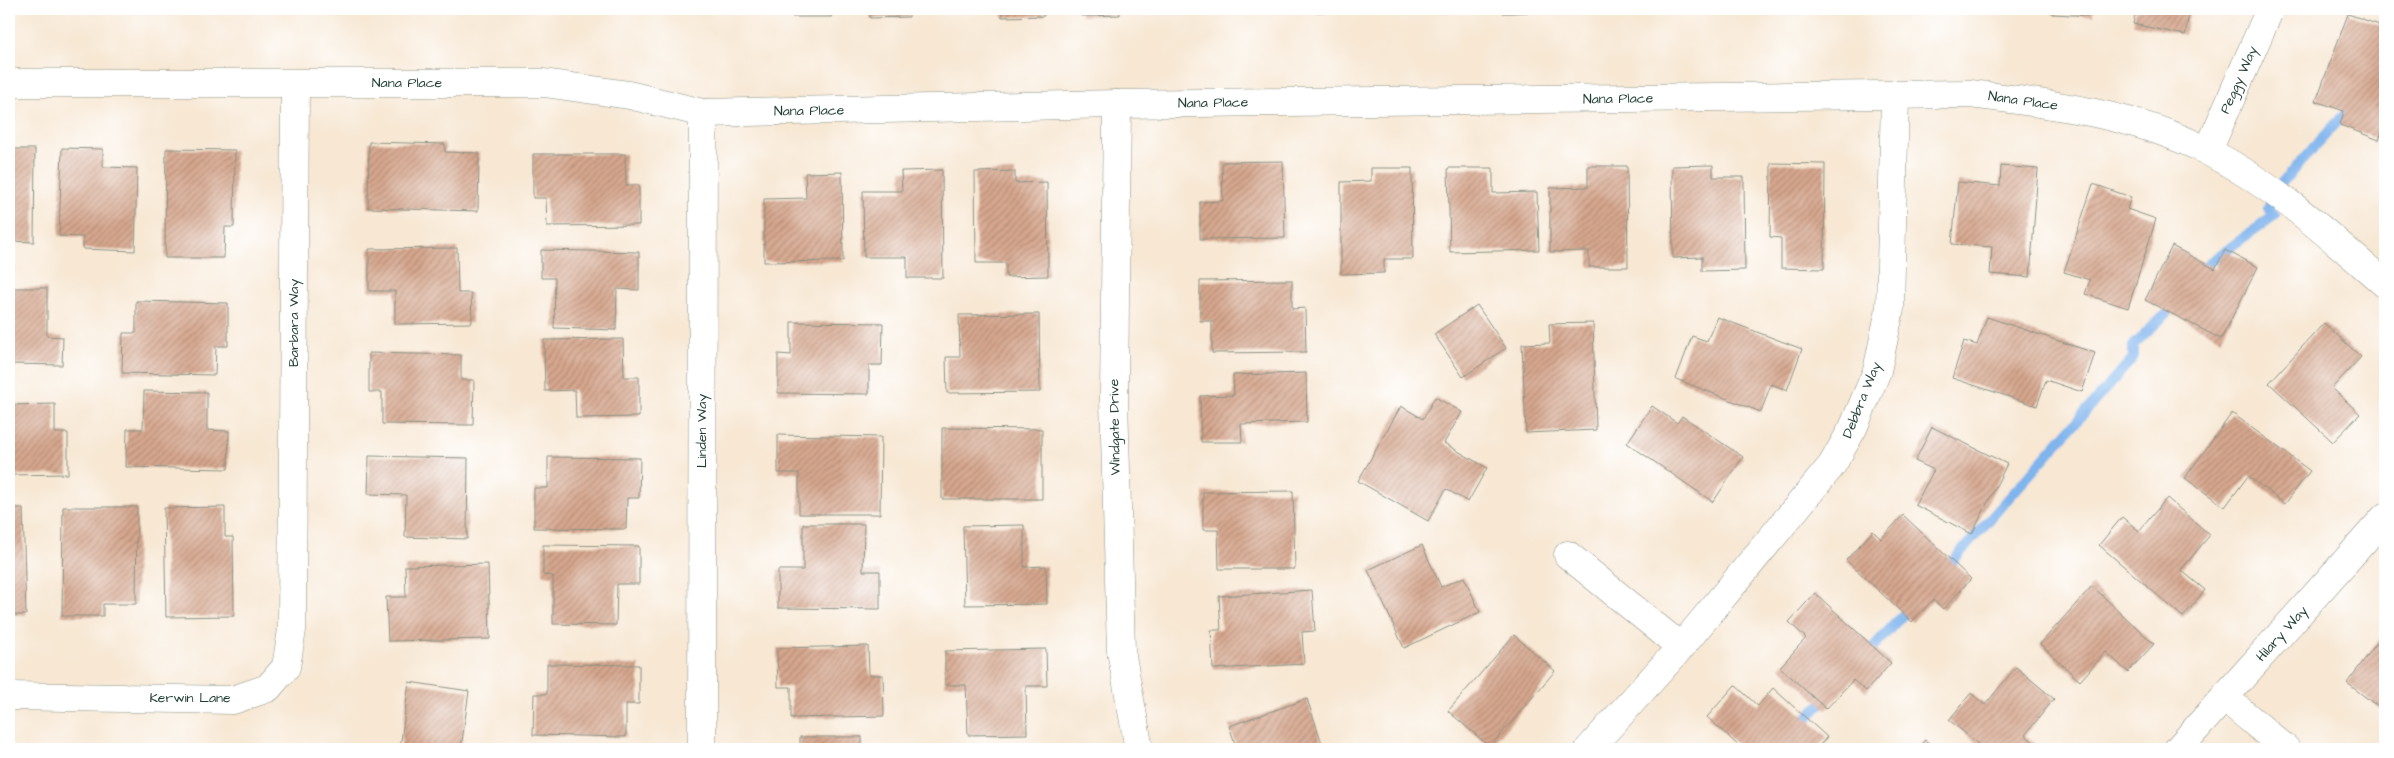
<svg xmlns="http://www.w3.org/2000/svg" width="2394" height="758" viewBox="0 0 2394 758" font-family="'Architects Daughter',sans-serif">
<style>
.lines{fill:none;stroke-linecap:round;stroke-linejoin:round}
.stream{stroke:#7fb4ed;stroke-width:10}
.building{fill:url(#building-hatch)}
.minor-casing{stroke:#8b9284;stroke-width:29}
.minor{stroke:#fff;stroke-width:28}
.labels{text-anchor:middle;dominant-baseline:central;stroke-width:4.5;stroke-linejoin:round;paint-order:stroke}
.street-label{font-size:14px;fill:#1f3d34;stroke:#fff}
</style>
<defs>
<pattern id="building-hatch" width="6" height="6" patternUnits="userSpaceOnUse" patternTransform="scale(1.25)"><rect width="6" height="6" fill="#d7a78e"/><path d="M-1 1l2-2M0 6l6-6M5 7l2-2" fill="none" stroke="#ae8975"/></pattern>
</defs>
<rect width="100%" height="100%" fill="#fff"/>
<filter id="ink" filterUnits="userSpaceOnUse"><feTurbulence type="fractalNoise" baseFrequency=".02" numOctaves="2"/><feDisplacementMap in="SourceGraphic" scale="10" xChannelSelector="R" yChannelSelector="G"/><feConvolveMatrix kernelMatrix="1 2 1 2 8 2 1 2 1" color-interpolation-filters="sRGB"/></filter>
<filter id="wash" filterUnits="userSpaceOnUse"><feTurbulence type="fractalNoise" baseFrequency=".0096" numOctaves="4" result="noise"/><feDisplacementMap in="SourceGraphic" scale="20" xChannelSelector="R" yChannelSelector="G"/><feGaussianBlur stdDeviation="1.12" result="paint"/><feColorMatrix in="noise" values="0 0 0 0 0 0 0 0 0 0 0 0 0 0 0 0 0 1.4 0 .05"/><feComposite in="paint" operator="in"/></filter>
<g filter="url(#wash)">
<rect width="100%" height="100%" fill="#f7e7d3"/>
<g class="lines">
<g class="stream">
<polyline points="2203,276 2203,267 2275,215 2268,209 2275,190 2352,106"/>
<polyline points="1944,571 2133,358 2133,345 2177,304"/>
<polyline points="1864,657 1912,605"/>
<polyline points="1798,728 1829,695"/>
</g>
</g>
<g id="blocks">
<g class="building">
<polygon points="686,9 708,9 708,11 686,10"/>
<rect x="793" y="9" width="38" height="8"/>
<polygon points="869,9 909,9 909,17 870,18"/>
<polygon points="1002,9 1043,9 1044,16 1002,17"/>
<polygon points="1081,9 1119,9 1120,15 1081,16"/>
<rect x="1210" y="9" width="38" height="4"/>
<rect x="1287" y="9" width="37" height="3"/>
<rect x="1418" y="9" width="38" height="3"/>
<polygon points="1503,9 1540,9 1540,12 1503,13"/>
<polygon points="2052,9 2093,9 2093,16 2052,14"/>
<polygon points="2136,9 2190,9 2185,35 2133,24"/>
<polygon points="2348,14 2385,27 2385,123 2379,140 2340,125 2344,111 2316,101"/>
<polygon points="369,142 445,144 445,152 479,153 478,211 368,208"/>
<polygon points="62,148 103,149 103,167 137,168 135,251 83,249 83,237 59,236"/>
<polygon points="9,149 35,149 34,242 9,241"/>
<polygon points="166,149 235,150 234,227 225,227 224,258 165,258"/>
<polygon points="533,154 625,154 626,185 639,185 639,225 547,226 546,198 533,198"/>
<polygon points="1283,161 1285,238 1200,239 1200,202 1223,201 1222,162"/>
<polygon points="1771,163 1825,164 1824,269 1781,268 1781,238 1770,237"/>
<polygon points="1713,165 1713,177 1744,177 1745,270 1702,271 1702,257 1673,258 1672,166"/>
<polygon points="1588,166 1627,166 1628,267 1589,267 1589,251 1550,252 1550,188 1588,187"/>
<polygon points="2001,166 2038,169 2030,277 1990,274 1992,247 1952,244 1958,182 2000,186"/>
<polygon points="1371,168 1412,168 1413,259 1384,259 1384,273 1341,274 1341,182 1371,181"/>
<polygon points="1448,168 1493,168 1493,193 1537,192 1539,250 1450,252"/>
<polygon points="942,170 943,278 907,278 907,257 864,257 863,191 902,191 901,171"/>
<polygon points="1015,171 1015,183 1047,182 1048,276 1006,277 1006,263 976,263 975,172"/>
<polygon points="842,172 843,261 764,262 764,199 806,198 805,173"/>
<polygon points="2093,184 2131,197 2127,209 2156,219 2128,308 2085,294 2090,280 2064,272"/>
<polygon points="2172,246 2215,269 2225,250 2258,267 2221,339 2145,300"/>
<polygon points="457,248 458,293 471,293 472,323 395,324 395,291 369,291 369,249"/>
<polygon points="541,250 639,252 639,290 617,289 616,330 554,328 555,278 541,278"/>
<polygon points="1292,280 1292,309 1305,308 1306,352 1212,353 1212,321 1200,321 1200,281"/>
<polygon points="9,288 47,288 47,336 63,337 62,365 9,364"/>
<polygon points="136,301 228,303 228,346 216,346 215,375 122,373 123,333 136,333"/>
<polygon points="1477,305 1506,348 1463,377 1434,334"/>
<polygon points="1039,314 1040,392 947,393 946,357 960,357 959,315"/>
<polygon points="1717,317 1802,349 1787,390 1771,384 1761,412 1676,379 1692,336 1707,341"/>
<polygon points="1987,317 2095,353 2082,392 2046,380 2037,406 1952,378 1964,341 1977,345"/>
<polygon points="791,322 883,323 882,365 869,365 869,394 778,393 778,354 791,355"/>
<polygon points="1593,323 1596,430 1526,433 1522,344 1550,343 1549,324"/>
<polygon points="2324,323 2361,357 2332,388 2360,414 2333,442 2269,383"/>
<polygon points="623,339 624,377 639,377 639,417 576,418 575,390 545,391 544,340"/>
<polygon points="369,353 461,355 461,380 474,380 473,425 382,424 382,392 369,392"/>
<polygon points="1306,373 1307,422 1241,424 1242,442 1201,442 1200,396 1234,395 1233,375"/>
<polygon points="144,391 207,392 207,430 229,431 228,469 126,467 127,429 143,429"/>
<polygon points="1435,397 1462,412 1444,443 1487,468 1468,502 1446,489 1428,521 1358,481 1401,406 1423,419"/>
<polygon points="55,404 55,433 68,433 68,474 9,475 9,405"/>
<polygon points="1652,406 1677,423 1682,416 1743,457 1713,502 1627,443"/>
<polygon points="2232,413 2310,471 2285,504 2248,476 2225,507 2185,478"/>
<polygon points="1932,427 2007,464 1972,534 1915,505 1934,470 1915,461"/>
<polygon points="942,428 1042,429 1042,499 942,499"/>
<polygon points="778,435 881,437 880,514 799,514 799,473 778,473"/>
<polygon points="369,456 468,458 467,539 405,537 406,495 368,494"/>
<polygon points="548,457 640,458 639,498 627,498 626,529 534,528 534,488 548,488"/>
<polygon points="1293,491 1295,569 1219,569 1218,530 1203,530 1203,492"/>
<polygon points="2167,498 2210,535 2181,570 2205,590 2183,617 2099,545 2122,517 2139,531"/>
<polygon points="63,507 137,507 136,604 103,604 103,616 62,616"/>
<polygon points="225,507 225,537 233,537 234,616 166,617 164,508"/>
<polygon points="9,508 23,508 26,615 9,615"/>
<polygon points="1903,515 1971,579 1943,609 1933,600 1912,622 1846,560 1873,531 1881,539"/>
<polygon points="803,524 864,524 863,571 880,571 880,609 778,608 778,570 803,570"/>
<polygon points="1024,525 1024,567 1046,566 1047,604 965,605 963,526"/>
<polygon points="543,545 639,546 639,584 617,584 616,625 553,624 553,576 543,575"/>
<polygon points="1422,545 1441,587 1464,577 1480,612 1404,648 1368,570"/>
<polygon points="488,564 490,639 388,641 386,597 406,597 405,566"/>
<polygon points="2092,586 2154,644 2128,672 2106,652 2080,681 2040,644"/>
<polygon points="1312,590 1315,631 1302,632 1304,664 1213,669 1211,630 1221,630 1219,596"/>
<polygon points="1815,593 1891,663 1866,691 1853,680 1826,709 1780,667 1806,638 1789,622"/>
<polygon points="2385,632 2385,712 2347,683"/>
<polygon points="1514,635 1555,671 1490,747 1448,711"/>
<polygon points="868,646 869,675 883,675 884,716 791,718 791,687 778,687 777,648"/>
<polygon points="1046,649 1047,686 1026,686 1027,734 968,735 966,685 945,685 945,651"/>
<polygon points="547,664 639,665 639,704 626,704 626,737 533,735 534,694 547,694"/>
<polygon points="2016,667 2054,699 2025,735 2042,749 1984,749 1949,720 1971,693 1985,705"/>
<polygon points="409,682 469,691 461,749 400,749"/>
<polygon points="1735,685 1758,706 1773,688 1827,737 1816,749 1767,749 1763,746 1760,749 1742,749 1707,717"/>
<polygon points="1307,699 1324,749 1237,749 1229,726"/>
<rect x="800" y="737" width="62" height="12"/>
<polygon points="1925,740 1935,749 1917,749"/>
</g>
</g>
</g>
<g filter="url(#ink)">
<use href="#blocks" fill-opacity="0" stroke="#8b9284" stroke-width="1"/>
<g class="lines">
<defs>
<g id="minor">
<path d="M9,83H544L629,95L703,113L1117,104L1970,94C2048,103 2139,115 2209,152C2275,186 2330,236 2385,284"/>
<polyline points="1117,104 1114,399 1121,651 1139,749"/>
<polyline points="2208,151 2270,9"/>
<polyline points="1568,555 1681,647"/>
<polyline points="9,696 233,700 268,688 286,667 292,630 295,84"/>
<polyline points="2225,698 2286,749"/>
<polyline points="702,749 703,113"/>
<polyline points="1589,749 1681,647 1832,465 1853,428 1877,371 1890,309 1895,96"/>
<polyline points="2178,749 2385,517"/>
</g>
</defs>
<use href="#minor" class="minor-casing"/>
<use href="#minor" class="minor"/>
</g>
</g>
<g class="labels">
<g class="street-label">
<text transform="translate(2239 80) rotate(-66)">Peggy Way</text>
<text x="407" y="83">Nana Place</text>
<text transform="translate(1618 99) rotate(-1)">Nana Place</text>
<text transform="translate(2023 101) rotate(8)">Nana Place</text>
<text transform="translate(1213 103) rotate(-1)">Nana Place</text>
<text transform="translate(809 111) rotate(-1)">Nana Place</text>
<text transform="translate(294 323) rotate(-90)">Barbara Way</text>
<text transform="translate(1862 400) rotate(-68)">Debbra Way</text>
<text transform="translate(1115 427) rotate(-91)">Windgate Drive</text>
<text transform="translate(702 431) rotate(-90)">Linden Way</text>
<text transform="translate(2282 634) rotate(-48)">Hilary Way</text>
<text x="190" y="698">Kerwin Lane</text>
</g>
</g>
<rect width="2394" height="758" fill="none" stroke="#fff" stroke-width="30"/>
</svg>
